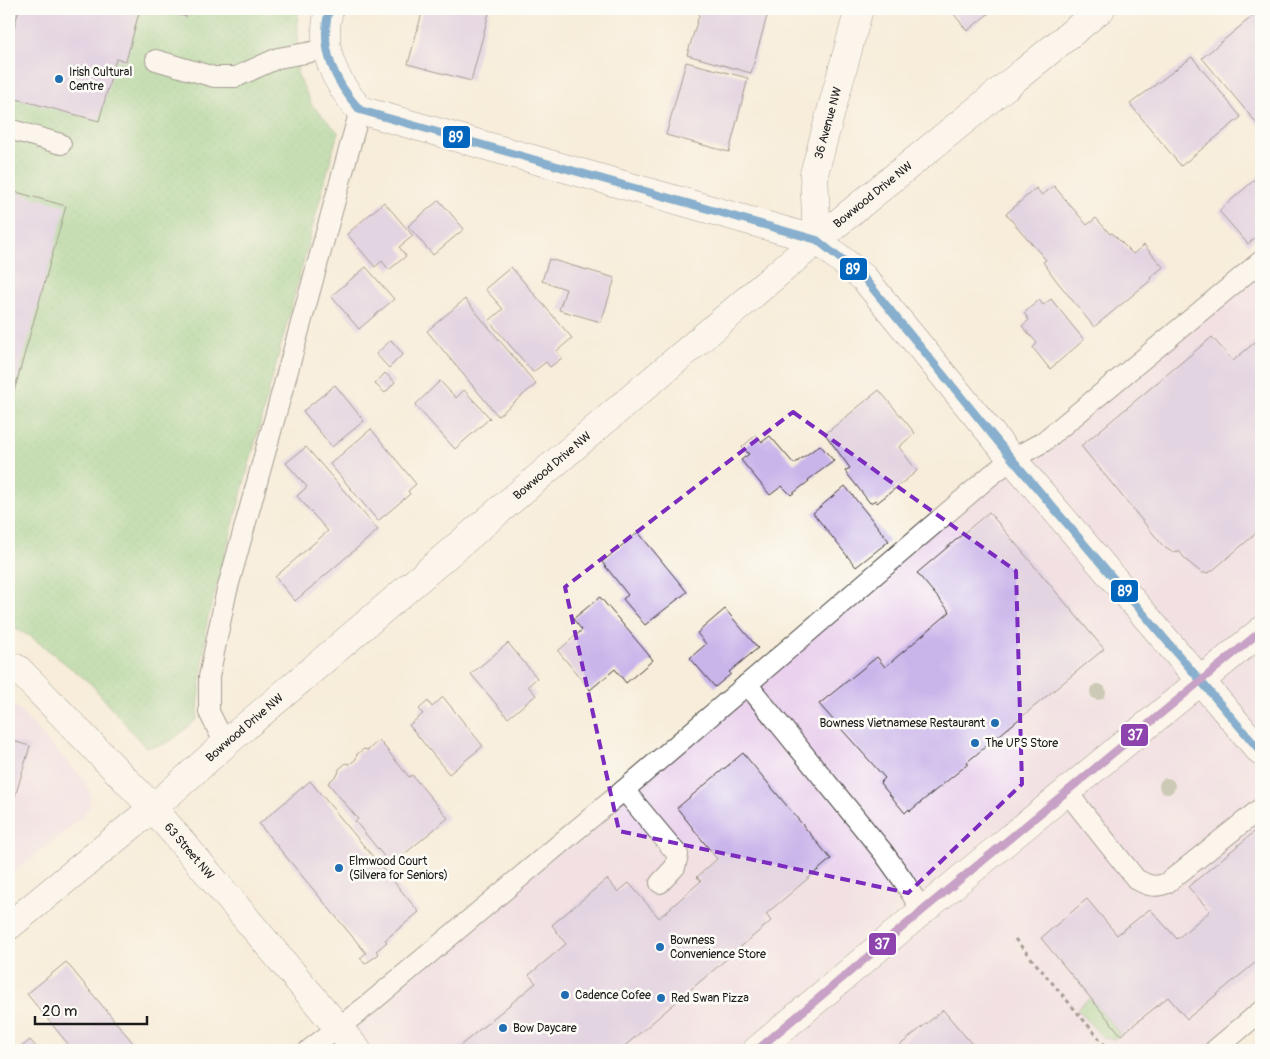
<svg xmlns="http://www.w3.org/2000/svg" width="1270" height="1059" viewBox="0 0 1270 1059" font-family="Pangolin,sans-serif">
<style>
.built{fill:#ead1ed}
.grass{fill:#8bcc84;stroke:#547450}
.park{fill:url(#park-dots);stroke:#547450}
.building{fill:#cab5ea}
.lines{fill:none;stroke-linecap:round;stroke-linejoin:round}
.service-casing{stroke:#3d3b38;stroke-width:22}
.minor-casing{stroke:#3d3b38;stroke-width:29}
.tertiary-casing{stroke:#3d3b38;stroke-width:29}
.path{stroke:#3d3b38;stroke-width:3;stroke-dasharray:4 4;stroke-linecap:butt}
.service{stroke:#fff;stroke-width:20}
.minor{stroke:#fff;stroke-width:28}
.tertiary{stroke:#fff;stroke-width:28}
.bus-1-casing{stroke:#fdfcf7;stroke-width:11}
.bus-2-casing{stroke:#fdfcf7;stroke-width:11}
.bus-1{stroke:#0065bd;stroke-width:8}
.bus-2{stroke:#8e44ad;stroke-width:8}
.tree{fill:#97a189}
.marked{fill:none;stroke:#7b2cbf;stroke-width:4;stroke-dasharray:10 6;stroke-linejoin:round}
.poi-dot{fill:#1f6fb2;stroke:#fdfcf7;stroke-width:2}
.labels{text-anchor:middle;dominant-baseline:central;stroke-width:5;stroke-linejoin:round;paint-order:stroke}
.poi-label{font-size:12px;fill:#1c1c1c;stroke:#fdfcf7;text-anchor:start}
.street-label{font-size:12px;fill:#1c1c1c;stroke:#fdfcf7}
.line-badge{stroke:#fdfcf7;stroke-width:2}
.badge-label{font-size:14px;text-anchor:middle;font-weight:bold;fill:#fff}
</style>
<defs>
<pattern id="park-dots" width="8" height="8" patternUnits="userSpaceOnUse" patternTransform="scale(1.25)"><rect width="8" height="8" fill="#8bcc84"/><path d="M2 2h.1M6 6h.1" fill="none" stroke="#77af71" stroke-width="1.8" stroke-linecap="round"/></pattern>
</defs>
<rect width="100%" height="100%" fill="#fdfcf7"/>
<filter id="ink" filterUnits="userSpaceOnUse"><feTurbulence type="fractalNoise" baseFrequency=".02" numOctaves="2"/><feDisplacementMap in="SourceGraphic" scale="10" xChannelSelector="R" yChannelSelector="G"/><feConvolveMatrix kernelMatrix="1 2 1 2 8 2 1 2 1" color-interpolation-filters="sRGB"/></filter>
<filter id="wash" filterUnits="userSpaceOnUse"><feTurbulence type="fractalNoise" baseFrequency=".0096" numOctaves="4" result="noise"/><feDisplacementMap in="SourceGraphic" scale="20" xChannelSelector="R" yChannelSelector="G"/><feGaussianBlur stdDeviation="1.12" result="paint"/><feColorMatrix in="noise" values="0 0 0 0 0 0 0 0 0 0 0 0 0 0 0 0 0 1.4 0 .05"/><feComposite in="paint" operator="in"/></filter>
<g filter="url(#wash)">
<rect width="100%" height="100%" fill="#f7edda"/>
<g class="built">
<polygon points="1261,261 1261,1011 1215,1050 309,1050"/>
<polygon points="9,702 14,705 85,781 90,793 89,807 81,818 9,876"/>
</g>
<polygon class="grass" points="1090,998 1120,1034 1114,1039 1103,1038 1077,1008"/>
<path class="park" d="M9,9H298L297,73L312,105L338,132L207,622L197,719C180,733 169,748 145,747L90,683L30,636L9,626Z"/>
<g id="blocks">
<g class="building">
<polygon points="19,9 140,9 126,61 116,59 99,121 9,97 9,47"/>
<polygon points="159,9 188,9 186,17"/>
<polygon points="423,9 490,9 471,81 408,64"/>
<polygon points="701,9 769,9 751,73 687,55"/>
<polygon points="950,9 994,9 967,31"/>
<polygon points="1260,10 1261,12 1261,122 1258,125 1202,58"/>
<polygon points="1192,57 1241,117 1181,166 1130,104"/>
<polygon points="686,62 748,78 729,152 666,135"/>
<polygon points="1261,174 1261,232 1248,244 1219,211"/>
<polygon points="1054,186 1087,225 1096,218 1110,234 1112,233 1133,254 1144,245 1163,267 1150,278 1151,280 1094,327 1056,280 1043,262 1046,260 1006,214 1036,188 1042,195"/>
<polygon points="9,190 66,206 13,395 9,394"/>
<polygon points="439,200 464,229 433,255 408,226"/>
<polygon points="384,202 413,236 399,247 406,256 389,270 382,261 375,267 347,234"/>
<polygon points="549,259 615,278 601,322 559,310 566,289 542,281"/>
<polygon points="366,267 394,299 359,329 331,296"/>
<polygon points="511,267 572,338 557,351 562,358 550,367 546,362 533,372 489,321 503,309 485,289"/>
<polygon points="465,299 536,384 498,416 427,331"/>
<polygon points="1051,299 1084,340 1050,369 1033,348 1037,343 1022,326 1029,320 1024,313 1039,300 1043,305"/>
<polygon points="1212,337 1233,361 1261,337 1261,529 1212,571 1207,573 1202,573 1187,561 1179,551 1172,552 1164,547 1081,446"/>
<polygon points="391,340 403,354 389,368 376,354"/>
<polygon points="385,373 395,382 385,393 375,384"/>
<polygon points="440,381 456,398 464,390 490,418 455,449 415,405"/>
<polygon points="335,385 364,421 332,447 303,411"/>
<polygon points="879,390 915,433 899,447 917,471 877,503 876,500 870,503 845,471 850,468 825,434"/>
<polygon points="371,429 416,484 408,491 410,494 378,521 330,464"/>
<polygon points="756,435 762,442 770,436 794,464 820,445 834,461 808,480 809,481 791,495 782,486 770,495 741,460 749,454 742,447"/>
<polygon points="306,447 378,530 295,601 275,577 328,531 297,496 307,487 286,463"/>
<polygon points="845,486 889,541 856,567 813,513"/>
<polygon points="989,512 1104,649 967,762 968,764 910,811 909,809 905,813 880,783 885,778 819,704 877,657 885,667 950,612 917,573"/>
<polygon points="638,532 687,592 645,625 623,599 628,595 602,562"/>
<polygon points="600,597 653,660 626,683 615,669 590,690 558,651 582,630 573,619"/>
<polygon points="725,609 758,648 729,672 731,674 715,687 690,658 706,644 697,633"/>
<polygon points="508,643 537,678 528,686 536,695 508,718 471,674"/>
<polygon points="443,697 483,746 449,774 409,725 423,714 419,709 428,701 432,707"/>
<polygon points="9,740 30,746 9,817"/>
<polygon points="379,740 409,777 412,775 448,818 391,865 355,821 358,819 328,783 338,774 339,769 346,763 350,764 356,759 357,754 364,749 368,750"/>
<polygon points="743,753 831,859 766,914 771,921 620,1050 455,1050 536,983 529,975 566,944 552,925 607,879 618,892 629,883 659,918 701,881 697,877 717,859 677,808"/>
<polygon points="310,781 419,912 385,940 387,942 376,951 379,954 365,964 360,958 366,953 259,824"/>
<polygon points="1254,832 1261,840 1261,958 1187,1019 1168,997 1121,1035 1041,938 1087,899 1117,935 1150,909 1177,939 1210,911 1188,887"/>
<polygon points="66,962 139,1050 73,1050 27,994"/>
<polygon points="943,1010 977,1050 894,1050"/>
<polygon points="30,1040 39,1050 18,1050"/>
</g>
</g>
</g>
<g filter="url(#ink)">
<use href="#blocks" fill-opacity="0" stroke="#3d3b38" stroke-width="1"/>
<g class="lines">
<defs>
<g id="service">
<polyline points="156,60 214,77 236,77 278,58 328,49"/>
<polyline points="9,129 61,144"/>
<polyline points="747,684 883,852 903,880 922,911"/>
<polyline points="225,744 209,712 209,677 226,594 360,110"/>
<polyline points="624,790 678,855 675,867 660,883"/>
<path d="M1066,791L1136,879C1148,886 1155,888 1167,883L1261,808"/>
<polyline points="309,1050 369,1004 624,790 990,476 1012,459 1043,442 1261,261"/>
<polyline points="1215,1050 1261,1011"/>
</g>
<g id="minor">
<path d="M329,9C319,49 334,81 360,110L817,240L864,278L1012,459L1261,752"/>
<path id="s1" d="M817,240L814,174L859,9"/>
<path id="s2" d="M9,665L18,669L153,808L357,1050"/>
<path id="s3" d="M9,926L153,808L225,744L817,240L1101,9"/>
</g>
<polyline id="tertiary" points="757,1050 922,911 1261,631"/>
</defs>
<use href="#service" class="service-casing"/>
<use href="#minor" class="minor-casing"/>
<use href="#tertiary" class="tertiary-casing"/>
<polyline class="path" points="1015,939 1109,1050"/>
<use href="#service" class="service"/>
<use href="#minor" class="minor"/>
<use href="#tertiary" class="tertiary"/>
<defs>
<path id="bus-1" d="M329,9C319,49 334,81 360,110L817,240L864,278L1012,459L1261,752"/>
<polyline id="bus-2" points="757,1050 922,911 1261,631"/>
</defs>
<use href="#bus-1" class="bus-1-casing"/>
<use href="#bus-2" class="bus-2-casing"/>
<use href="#bus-1" class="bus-1"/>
<use href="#bus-2" class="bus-2"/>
</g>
<g class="tree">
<circle cx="1098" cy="692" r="8"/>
<circle cx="1167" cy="786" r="8"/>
</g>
</g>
<path d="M0 0H1270V1059H0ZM793,412L1016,571L1022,784L908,893L619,831L565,587Z" fill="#f7edda" fill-opacity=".55" fill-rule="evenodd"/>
<path class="marked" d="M793,412L1016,571L1022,784L908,893L619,831L565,587Z"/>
<g class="poi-dot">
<circle cx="59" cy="79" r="5"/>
<circle cx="995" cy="723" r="5"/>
<circle cx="975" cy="743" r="5"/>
<circle cx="339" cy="868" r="5"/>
<circle cx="660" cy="947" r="5"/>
<circle cx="565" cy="995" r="5"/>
<circle cx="661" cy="998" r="5"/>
<circle cx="503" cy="1028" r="5"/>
</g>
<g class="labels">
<g class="poi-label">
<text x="69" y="72">Irish Cultural<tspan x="69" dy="14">Centre</tspan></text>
<text x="985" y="723" text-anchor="end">Bowness Vietnamese Restaurant</text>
<text x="985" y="743">The UPS Store</text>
<text x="349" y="861">Elmwood Court<tspan x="349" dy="14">(Silvera for Seniors)</tspan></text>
<text x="670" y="940">Bowness<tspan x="670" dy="14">Convenience Store</tspan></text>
<text x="575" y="995">Cadence Cofee</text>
<text x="671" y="998">Red Swan Pizza</text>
<text x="513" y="1028">Bow Daycare</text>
</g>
<g class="street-label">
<text stroke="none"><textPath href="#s1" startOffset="119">36 Avenue NW</textPath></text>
<text stroke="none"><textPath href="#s3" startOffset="1132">Bowwood Drive NW</textPath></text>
<text stroke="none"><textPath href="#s3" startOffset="712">Bowwood Drive NW</textPath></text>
<text stroke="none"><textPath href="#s3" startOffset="308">Bowwood Drive NW</textPath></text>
<text stroke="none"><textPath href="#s2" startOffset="260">63 Street NW</textPath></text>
</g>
</g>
<g class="line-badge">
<rect x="442" y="125" width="29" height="24" rx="5" fill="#0065bd"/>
<rect x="839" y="257" width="29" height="24" rx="5" fill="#0065bd"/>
<rect x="1110" y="579" width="29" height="24" rx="5" fill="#0065bd"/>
<rect x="1120" y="723" width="29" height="24" rx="5" fill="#8e44ad"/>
<rect x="868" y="932" width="29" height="24" rx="5" fill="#8e44ad"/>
</g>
<g class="badge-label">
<text x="456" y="142">89</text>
<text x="853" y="274">89</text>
<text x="1125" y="596">89</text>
<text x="1135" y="740">37</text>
<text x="882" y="949">37</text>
</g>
<rect width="1270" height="1059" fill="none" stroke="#fdfcf7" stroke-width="30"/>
<path d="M35 1016v8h112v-8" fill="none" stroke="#1c1c1c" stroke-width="2.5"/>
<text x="42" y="1016" font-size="15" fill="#1c1c1c" stroke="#fdfcf7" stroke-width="4" paint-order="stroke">20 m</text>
</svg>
